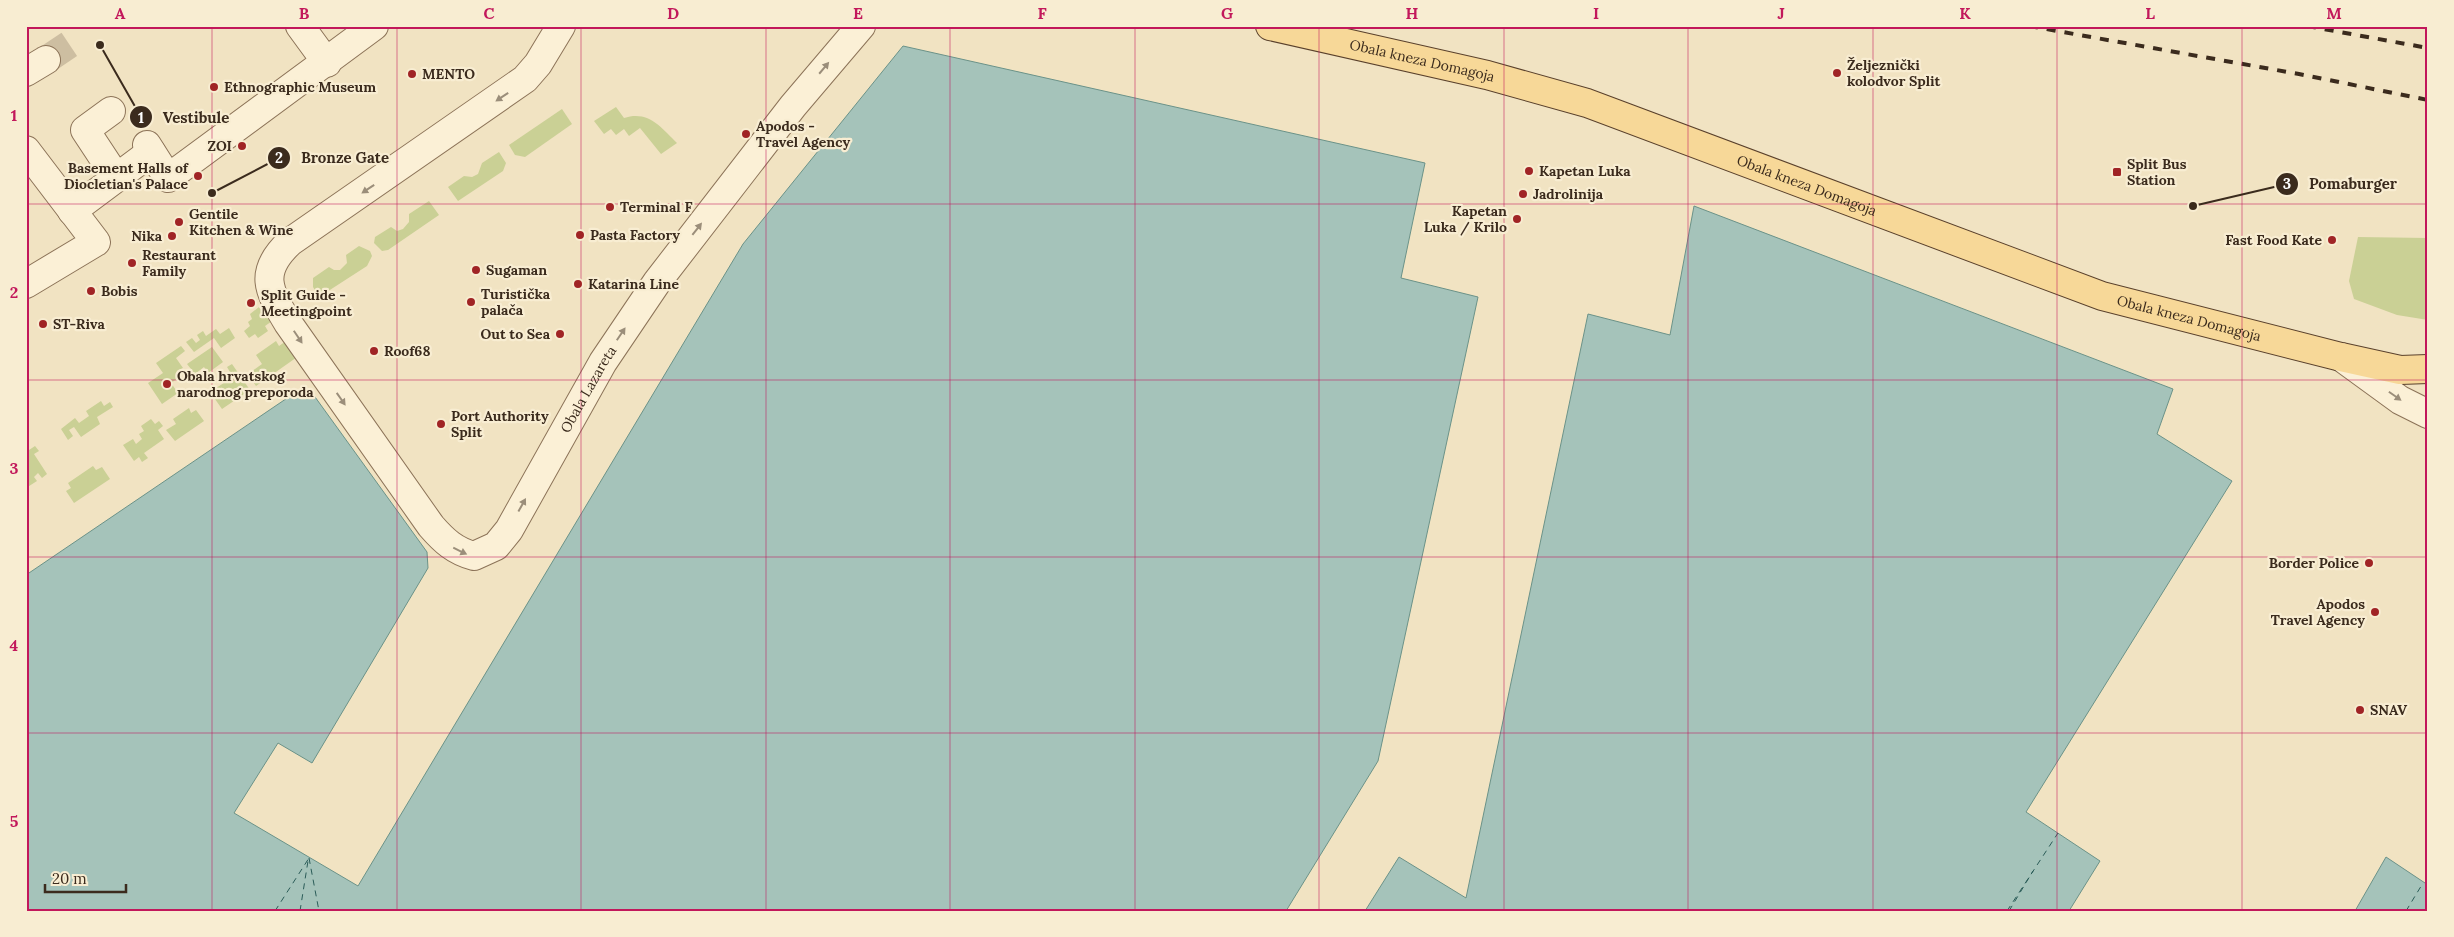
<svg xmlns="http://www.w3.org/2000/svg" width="2454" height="937" viewBox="0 0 2454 937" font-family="Lora,serif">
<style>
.green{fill:#cad095}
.water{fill:#a5c3ba;stroke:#6b9288}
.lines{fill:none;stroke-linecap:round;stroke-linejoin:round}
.ferry{stroke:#2b5c58;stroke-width:1;stroke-dasharray:6 5;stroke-linecap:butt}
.minor-tunnel{stroke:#cdbea1;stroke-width:28;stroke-dasharray:28 14;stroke-linecap:butt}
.minor-casing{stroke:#8c7358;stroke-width:30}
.major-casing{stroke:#5a412c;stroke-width:30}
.minor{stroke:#fbf0d6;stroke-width:28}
.major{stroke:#f7d898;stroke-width:28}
.rail{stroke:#3b2b1d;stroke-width:4;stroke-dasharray:9 9;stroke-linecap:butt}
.oneway{fill:#9b8e7a}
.grid{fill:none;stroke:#c2185b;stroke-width:1;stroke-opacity:0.55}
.poi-dot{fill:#a02425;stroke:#f8edd2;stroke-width:2}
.labels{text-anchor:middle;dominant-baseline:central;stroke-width:4.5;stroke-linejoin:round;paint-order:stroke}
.street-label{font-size:14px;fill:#3b2b1d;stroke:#f8edd2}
.poi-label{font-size:14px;font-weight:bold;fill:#3b2b1d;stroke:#f8edd2;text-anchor:start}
.leader{fill:none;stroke:#3b2b1d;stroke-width:2}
.callout-dot{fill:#3b2b1d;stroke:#f8edd2;stroke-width:2}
.mark-label{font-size:15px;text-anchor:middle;font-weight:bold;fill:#fff}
.callout-label{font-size:15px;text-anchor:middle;font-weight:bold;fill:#3b2b1d;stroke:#f8edd2;stroke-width:4.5;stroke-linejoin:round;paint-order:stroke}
.neatline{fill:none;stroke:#c2185b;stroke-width:2}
.grid-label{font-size:16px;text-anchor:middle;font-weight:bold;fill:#c2185b}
</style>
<rect width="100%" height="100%" fill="#f1e3c2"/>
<g class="green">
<path d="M616,107L624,118C648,110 661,127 677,143L661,154L640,128L629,136L624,129L616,135L611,129L604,134L594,121Z"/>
<polygon points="562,109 572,124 525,157 515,155 509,145"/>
<polygon points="499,152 506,163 503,171 458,201 448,187 464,176 472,177 478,174 482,163"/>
<polygon points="429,201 439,215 388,250 382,251 374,243 375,237 391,227 397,231 403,229 409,222 409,214"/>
<polygon points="2358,237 2428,238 2428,320 2397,315 2354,299 2349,281"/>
<polygon points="359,246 370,251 372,256 367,266 319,297 313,287 313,278 329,267 334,270 340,270 347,263 346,255"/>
<polygon points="259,307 263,313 269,309 275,319 265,326 268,331 258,338 255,334 249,338 244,331 250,326 248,322 252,319 250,314"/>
<polygon points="229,328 235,338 221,348 214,338 194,352 186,342 192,338 196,343 200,340 197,335 203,331 206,336 216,329 220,334"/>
<polygon points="289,339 300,355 256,386 248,374 262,364 256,355 276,341 279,346"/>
<polygon points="181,346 185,351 176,358 183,368 177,371 181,376 171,383 178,393 162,404 148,383 163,373 156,363"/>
<polygon points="212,347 223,362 208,373 204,367 195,374 187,364"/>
<polygon points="232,364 250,390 222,409 210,392 233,377 227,367"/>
<polygon points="101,401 104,406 110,402 113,407 97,417 100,424 81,437 74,427 69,430 73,436 68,440 61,429 75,418 79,423 89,416 86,411"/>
<polygon points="189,408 191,413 196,410 204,421 175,441 166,430 176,424 173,419"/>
<polygon points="151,419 155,424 159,421 163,426 158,430 164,439 144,453 148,458 142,462 139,457 134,461 123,445 133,439 136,444 142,439 139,434 144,431 141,426"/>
<polygon points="35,446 39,451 34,454 47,474 42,478 38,473 34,477 37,481 26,488 26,452"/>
<polygon points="93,466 96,470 102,467 110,479 74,503 66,491 71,488 68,483"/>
</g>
<g class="water">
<polygon points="903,46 1425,163 1401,278 1478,297 1378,761 1286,911 26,911 26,575 302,388 310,390 427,552 428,568 312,763 278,743 234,813 358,886 743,244"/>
<polygon points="1694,206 2173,389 2157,434 2232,481 2026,812 2100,861 2069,911 1365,911 1399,857 1466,898 1588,314 1670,335"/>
<polygon points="2386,857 2428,885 2428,911 2355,911"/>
</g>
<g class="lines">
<g class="ferry">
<polyline points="309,858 319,911"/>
<polyline points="275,911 309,858"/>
<polyline points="300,911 308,861"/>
<polyline points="2007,911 2058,833"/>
<polyline points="2009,911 2033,871"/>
<polyline points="2406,911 2423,883"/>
</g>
<polyline class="minor-tunnel" points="46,60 70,44"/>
<defs>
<g id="minor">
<polyline points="300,26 327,63"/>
<path id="s1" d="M561,26L538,64L525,79L290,242C258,272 268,290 288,323L431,526C444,541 455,551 474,556L496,546L509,530L603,362L657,282L793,106L861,26"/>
<polyline points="26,72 46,60"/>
<polyline points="111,111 85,130 116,177"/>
<polyline points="147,145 168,178 374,26"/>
<polyline points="26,150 96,242 26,284"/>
<polyline points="72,211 151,152"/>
<polyline points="2341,357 2400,400 2428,414"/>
</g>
<g id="major">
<path id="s2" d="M1270,26L1487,75L1587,103L2102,296L2341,357L2400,370L2428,369"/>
</g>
</defs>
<use href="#minor" class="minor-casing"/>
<use href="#major" class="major-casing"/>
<use href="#minor" class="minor"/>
<use href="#major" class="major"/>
<g class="rail">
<polyline points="2029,26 2299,74 2428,100"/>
<polyline points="2307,26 2428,48"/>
</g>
</g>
<defs><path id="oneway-solid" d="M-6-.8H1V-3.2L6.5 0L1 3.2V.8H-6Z" transform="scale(1.25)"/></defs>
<g class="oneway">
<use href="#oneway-solid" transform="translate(824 68) rotate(-50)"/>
<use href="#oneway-solid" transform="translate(502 97) rotate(146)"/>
<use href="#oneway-solid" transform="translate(368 189) rotate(146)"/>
<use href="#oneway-solid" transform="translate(697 229) rotate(-52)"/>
<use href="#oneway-solid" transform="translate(621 334) rotate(-56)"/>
<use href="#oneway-solid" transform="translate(298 337) rotate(56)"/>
<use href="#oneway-solid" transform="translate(2395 396) rotate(35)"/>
<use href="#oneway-solid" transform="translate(341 399) rotate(55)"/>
<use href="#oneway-solid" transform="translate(522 505) rotate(-61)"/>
<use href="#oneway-solid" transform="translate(460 551) rotate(26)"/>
</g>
<path class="grid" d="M212,26V911M397,26V911M581,26V911M766,26V911M950,26V911M1135,26V911M1319,26V911M1504,26V911M1688,26V911M1873,26V911M2057,26V911M2242,26V911M26,204H2428M26,380H2428M26,557H2428M26,733H2428"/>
<g class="poi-dot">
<circle cx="1837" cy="73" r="5"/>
<circle cx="412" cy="74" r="5"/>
<circle cx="214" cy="87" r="5"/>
<circle cx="746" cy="134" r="5"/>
<circle cx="242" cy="146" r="5"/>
<circle cx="1529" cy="171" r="5"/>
<rect x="2112" y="167" width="10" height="10" rx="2.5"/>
<circle cx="198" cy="176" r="5"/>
<circle cx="1523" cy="194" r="5"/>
<circle cx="610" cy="207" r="5"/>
<circle cx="1517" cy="219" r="5"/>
<circle cx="179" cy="222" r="5"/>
<circle cx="580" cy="235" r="5"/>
<circle cx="172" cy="236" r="5"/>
<circle cx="2332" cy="240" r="5"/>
<circle cx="132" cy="263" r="5"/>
<circle cx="476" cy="270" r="5"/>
<circle cx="578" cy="284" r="5"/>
<circle cx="91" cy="291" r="5"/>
<circle cx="471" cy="302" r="5"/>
<circle cx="251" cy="303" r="5"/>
<circle cx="43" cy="324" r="5"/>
<circle cx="560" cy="334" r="5"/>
<circle cx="374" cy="351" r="5"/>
<circle cx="167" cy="384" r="5"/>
<circle cx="441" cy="424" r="5"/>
<circle cx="2369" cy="563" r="5"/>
<circle cx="2375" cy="612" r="5"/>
<circle cx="2360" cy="710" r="5"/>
</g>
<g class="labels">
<g class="street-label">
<text stroke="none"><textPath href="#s2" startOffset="156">Obala kneza Domagoja</textPath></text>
<text stroke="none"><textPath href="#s2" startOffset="561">Obala kneza Domagoja</textPath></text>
<text stroke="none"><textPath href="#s2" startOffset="966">Obala kneza Domagoja</textPath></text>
<text stroke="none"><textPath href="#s1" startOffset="950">Obala Lazareta</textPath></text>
</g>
<g class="poi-label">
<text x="1847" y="65">Željeznički<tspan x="1847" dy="16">kolodvor Split</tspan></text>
<text x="422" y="74">MENTO</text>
<text x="224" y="87">Ethnographic Museum</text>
<text x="756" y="126">Apodos -<tspan x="756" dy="16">Travel Agency</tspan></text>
<text x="232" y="146" text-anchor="end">ZOI</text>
<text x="2127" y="164">Split Bus<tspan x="2127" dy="16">Station</tspan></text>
<text x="188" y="168" text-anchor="end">Basement Halls of<tspan x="188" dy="16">Diocletian's Palace</tspan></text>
<text x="1539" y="171">Kapetan Luka</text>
<text x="1533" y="194">Jadrolinija</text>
<text x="620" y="207">Terminal F</text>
<text x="1507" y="211" text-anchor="end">Kapetan<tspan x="1507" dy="16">Luka / Krilo</tspan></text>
<text x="189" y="214">Gentile<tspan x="189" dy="16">Kitchen &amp; Wine</tspan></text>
<text x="590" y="235">Pasta Factory</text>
<text x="162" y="236" text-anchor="end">Nika</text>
<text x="2322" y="240" text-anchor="end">Fast Food Kate</text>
<text x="142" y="255">Restaurant<tspan x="142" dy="16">Family</tspan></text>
<text x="486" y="270">Sugaman</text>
<text x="588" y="284">Katarina Line</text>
<text x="101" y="291">Bobis</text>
<text x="481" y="294">Turistička<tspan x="481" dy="16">palača</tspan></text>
<text x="261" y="295">Split Guide -<tspan x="261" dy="16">Meetingpoint</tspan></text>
<text x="53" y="324">ST-Riva</text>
<text x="550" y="334" text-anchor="end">Out to Sea</text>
<text x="384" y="351">Roof68</text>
<text x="177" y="376">Obala hrvatskog<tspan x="177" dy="16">narodnog preporoda</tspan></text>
<text x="451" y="416">Port Authority<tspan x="451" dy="16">Split</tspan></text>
<text x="2359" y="563" text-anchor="end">Border Police</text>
<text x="2365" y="604" text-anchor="end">Apodos<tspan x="2365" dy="16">Travel Agency</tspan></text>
<text x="2370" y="710">SNAV</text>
</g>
</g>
<path class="leader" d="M100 45L141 117M212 193L279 158M2193 206L2287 184"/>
<g class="callout-dot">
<circle cx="100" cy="45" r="5"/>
<circle cx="212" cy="193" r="5"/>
<circle cx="2193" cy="206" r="5"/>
<circle cx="141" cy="117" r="12"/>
<circle cx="279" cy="158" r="12"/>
<circle cx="2287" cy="184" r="12"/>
</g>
<g class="mark-label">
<text x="141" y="123">1</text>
<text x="279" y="163">2</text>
<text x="2287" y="189">3</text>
</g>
<g class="callout-label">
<text x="196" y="123">Vestibule</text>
<text x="345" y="163">Bronze Gate</text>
<text x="2353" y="189">Pomaburger</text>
</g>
<rect width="2454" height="937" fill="none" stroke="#f8edd2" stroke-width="55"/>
<path d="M45 884v8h81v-8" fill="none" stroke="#3b2b1d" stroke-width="2.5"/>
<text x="52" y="884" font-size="15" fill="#3b2b1d" stroke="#f8edd2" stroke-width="4" paint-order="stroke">20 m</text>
<rect x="28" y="28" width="2398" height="882" class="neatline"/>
<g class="grid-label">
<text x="120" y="19">A</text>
<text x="304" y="19">B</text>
<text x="489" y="19">C</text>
<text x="673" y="19">D</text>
<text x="858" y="19">E</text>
<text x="1042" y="19">F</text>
<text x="1227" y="19">G</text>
<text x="1412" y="19">H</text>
<text x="1596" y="19">I</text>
<text x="1781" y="19">J</text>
<text x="1965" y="19">K</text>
<text x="2150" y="19">L</text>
<text x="2334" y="19">M</text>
<text x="14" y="121">1</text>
<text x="14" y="298">2</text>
<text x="14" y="474">3</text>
<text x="14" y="651">4</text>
<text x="14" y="827">5</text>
</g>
</svg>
